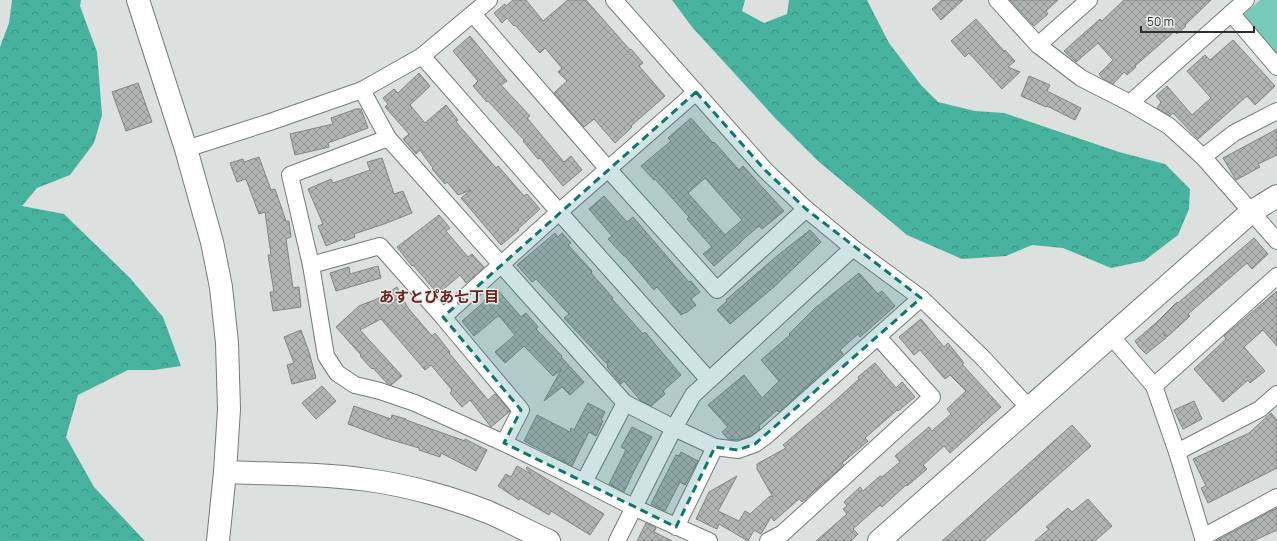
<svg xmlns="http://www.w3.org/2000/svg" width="1277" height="541" viewBox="0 0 1277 541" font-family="Manrope,'Noto Sans JP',sans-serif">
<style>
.green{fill:#77c9b8}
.forest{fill:url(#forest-crowns)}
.building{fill:url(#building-cross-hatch);stroke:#818584;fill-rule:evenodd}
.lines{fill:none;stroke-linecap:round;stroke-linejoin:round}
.street-casing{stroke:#767a79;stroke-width:18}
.secondary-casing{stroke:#767a79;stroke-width:24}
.street{stroke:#fff;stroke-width:16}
.secondary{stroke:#fff;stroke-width:22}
.marked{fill:#0f766e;fill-opacity:0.2;stroke:#0f766e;stroke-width:3;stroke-dasharray:8 5;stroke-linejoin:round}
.labels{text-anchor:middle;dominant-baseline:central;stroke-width:3;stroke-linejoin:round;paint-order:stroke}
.neighbourhood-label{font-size:15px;font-weight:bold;fill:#6a251d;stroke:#e9edec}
</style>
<defs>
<pattern id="forest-crowns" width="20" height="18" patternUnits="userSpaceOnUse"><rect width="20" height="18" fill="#47b39f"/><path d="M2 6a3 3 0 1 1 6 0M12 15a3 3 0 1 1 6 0" fill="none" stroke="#3b9282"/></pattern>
<pattern id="building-cross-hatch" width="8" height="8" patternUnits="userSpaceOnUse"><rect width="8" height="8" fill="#b0b4b3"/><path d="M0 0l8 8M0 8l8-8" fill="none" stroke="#8f9392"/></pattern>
</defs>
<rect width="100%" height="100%" fill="#dce0df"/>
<polygon class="green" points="1260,0 1277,0 1277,55 1242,16"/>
<g class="forest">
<polygon points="12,0 81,0 80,6 97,52 102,115 94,143 70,175 37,188 22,206 64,214 130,278 163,317 181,366 154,370 128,370 78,395 66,437 94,487 145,541 0,541 0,47 9,23"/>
<polygon points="672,0 745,0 742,11 764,23 787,14 789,0 867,0 889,43 921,85 938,102 975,111 1004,113 1119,152 1165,164 1190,189 1189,209 1178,235 1144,261 1111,268 1063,248 1032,245 1006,256 962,259 907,235 818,161 776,119 692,27"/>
</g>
<g class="building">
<polygon points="513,0 526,0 543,21 568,0 586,0 630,50 631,49 643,63 639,66 665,96 631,126 632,127 615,143 594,119 584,127 554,93 567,81 558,72 562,68 545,48 540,53 515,25 514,26 507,18 502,23 494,13 505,4 506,6"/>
<polygon points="942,0 963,0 941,20 932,9"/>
<polygon points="1010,0 1058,0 1046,11 1048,14 1034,26"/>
<polygon points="1124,0 1211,0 1185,25 1186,26 1177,34 1175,31 1135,66 1136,67 1127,75 1124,72 1113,84 1103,79 1099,74 1113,60 1098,43 1076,62 1064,51 1100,19 1102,21"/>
<polygon points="976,19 1004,51 1005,50 1015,61 1008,67 1020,72 1002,89 969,53 965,57 951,41"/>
<polygon points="470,36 507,81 501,85 530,116 527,118 564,162 571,156 582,170 563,186 540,158 538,159 523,141 524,140 488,101 487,102 473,86 478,81 453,51"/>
<polygon points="1233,40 1275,86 1255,105 1247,96 1198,139 1173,113 1170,116 1157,108 1161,102 1156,96 1167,86 1192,115 1211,98 1187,71 1205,55 1210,60"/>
<polygon points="419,73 430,86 410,105 425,123 446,105 458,120 456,122 496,168 498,166 524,196 527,194 540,209 518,229 519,230 501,245 461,198 471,190 458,195 447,182 445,184 432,169 433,168 420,150 416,154 403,139 409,134 385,107 388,104 383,98 394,89 398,93"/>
<polygon points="1029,76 1050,85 1047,91 1081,108 1075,120 1047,106 1046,107 1021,96"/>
<polygon points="138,83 152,122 126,131 112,92"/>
<polygon points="356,109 361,109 368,128 328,143 329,147 295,155 290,134 333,124 331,118"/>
<path d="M691,118L713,143L714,142L739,170L743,166L784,211L762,229L759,226L741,241V242L714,266L703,254L712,247L687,219L689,217L655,179L654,180L641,166L671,141L668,138ZM705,178L742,220L725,235L688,193Z"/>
<polygon points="1277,129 1277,155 1258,164 1260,167 1236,180 1223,158"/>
<polygon points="259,157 271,190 275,189 286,221 289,221 291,237 286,239 293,288 299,287 301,307 273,311 270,292 274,292 268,255 271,255 265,212 259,214 246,179 237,182 230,163 243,159 244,162"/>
<polygon points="382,158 394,194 403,191 412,213 384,224 354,234 355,237 344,241 343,239 326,246 318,226 323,224 308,189 331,179 333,183 370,170 367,162"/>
<polygon points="604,196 627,222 633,217 689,282 691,281 700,292 691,299 696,305 686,313 686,312 681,315 657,287 654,290 625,256 624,256 608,239 612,236 589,209"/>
<polygon points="439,215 450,228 446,231 468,257 472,254 484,267 466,283 460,275 438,294 413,265 412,266 397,247"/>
<polygon points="810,230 821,242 775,286 730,324 717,310 727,301 726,300 777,256"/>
<polygon points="555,233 558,237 562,233 571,243 568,245 592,271 591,273 613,298 612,299 643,334 645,332 681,375 663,391 665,394 651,406 641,401 624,381 621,384 607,367 608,366 607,364 609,361 606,363 564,318 569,314 536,279 532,282 517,265"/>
<polygon points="1254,238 1268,254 1252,269 1247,263 1188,314 1190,316 1167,337 1163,333 1166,338 1146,354 1139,347 1135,341 1157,322 1177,302 1178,303"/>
<polygon points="378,266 381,278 336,291 330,273 349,267 350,274"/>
<polygon points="859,273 878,294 882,291 895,306 860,337 858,334 840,350 843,354 779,412 777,410 759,426 760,429 751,436 737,440 728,439 722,432 728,427 708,405 744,375 762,398 779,381 761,360 790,335 789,334 814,309"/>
<polygon points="397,287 408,308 432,336 435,333 450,352 449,353 488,400 495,394 510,411 491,427 470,400 462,407 450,393 452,390 431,365 425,370 381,319 360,330 402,376 391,385 387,383 373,368 372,369 360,356 361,355 336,327 359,306 377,299"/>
<polygon points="496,288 521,317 526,313 538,327 536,329 562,356 561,357 584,382 570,395 562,387 544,401 561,370 553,376 524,346 505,363 495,352 515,335 500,317 498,316 474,336 462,321 485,301 484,300"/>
<polygon points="1277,291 1277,346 1263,330 1244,347 1265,371 1250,383 1248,380 1223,402 1194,369 1226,339 1224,336"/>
<polygon points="921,319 944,347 948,343 964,363 962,364 1001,407 950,453 944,446 923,465 927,469 907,486 906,485 882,507 880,505 853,529 858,534 851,541 816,541 847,514 843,509 847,506 844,502 860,487 863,491 880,476 882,477 900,462 895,456 929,427 932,431 951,414 947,409 966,391 950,375 945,379 920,350 914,355 899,337"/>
<polygon points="301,330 309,352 316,378 292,384 287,365 294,363 284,337"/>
<polygon points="875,363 896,388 902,382 915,397 898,411 897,410 865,438 868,441 842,463 844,465 802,502 799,499 774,521 771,517 761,534 754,530 748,541 719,524 717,529 696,519 709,492 737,476 718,511 739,521 745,511 750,514 770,496 773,497 757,469 757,464 786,448 783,445 836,400 859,379 858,377"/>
<polygon points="322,386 336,401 316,419 302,403"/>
<polygon points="1194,401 1202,419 1183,429 1174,410"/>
<polygon points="588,403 605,412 601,420 603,421 596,436 589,432 572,466 524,441 537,415 570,432 571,428 574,430"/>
<polygon points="354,406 391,419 392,415 406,419 406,420 465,441 465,439 487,450 476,471 441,453 440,457 419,450 419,448 385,438 348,424"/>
<polygon points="1271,413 1277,420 1277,468 1208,503 1201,488 1206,486 1193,459 1249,433"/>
<polygon points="1072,425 1091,446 984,541 942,541"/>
<polygon points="632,427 652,437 632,475 624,492 609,484 626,450 621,447"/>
<polygon points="681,452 698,461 685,485 680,482 665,511 651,504 676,455 679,456"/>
<polygon points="517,466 531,474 526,468 527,467 604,514 590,535 551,511 549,515 520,498 519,500 498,486 506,474 511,477"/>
<polygon points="1088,499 1112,526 1095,541 1035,541 1049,529 1046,527 1068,508 1072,512"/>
<polygon points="1277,508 1277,530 1253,541 1216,541"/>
<polygon points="646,523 656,528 654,532 672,541 637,541"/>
</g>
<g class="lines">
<defs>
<g id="street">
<polyline points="614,0 765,170 806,209 853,248 921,298 984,359 1029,408"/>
<polyline points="997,0 1038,45 1081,78 1130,103 1169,126 1203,157 1277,241"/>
<polyline points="1231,13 1277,67"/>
<polyline points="473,14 608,169 717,290 806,209"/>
<polyline points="1038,45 1089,0"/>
<polyline points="422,56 559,212 709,380"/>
<polyline points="362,90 388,138 625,403 674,428 715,447 738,450 755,444 766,436 921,298"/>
<polyline points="1130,103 1246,0"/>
<polyline points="388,138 290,175 311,265 326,356 337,373 355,385 380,391 415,403 504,443 584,482 625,403"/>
<polyline points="186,149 270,122 362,90 422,56 489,0"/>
<polyline points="1203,157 1234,133 1277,111"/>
<polyline points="311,265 380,246 443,317 521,410 504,443"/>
<polyline points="443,317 559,212 696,92"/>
<polyline points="1111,336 1154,386 1177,452 1204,541"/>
<polyline points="1154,386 1277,276"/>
<polyline points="1177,452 1260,409 1277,394"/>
<polyline points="584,482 633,507 709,541"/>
<polyline points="676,527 715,447"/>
<polyline points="1203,537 1277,497"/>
<polyline points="617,541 674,428 693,395 853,248"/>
<polyline points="768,541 783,533 932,397 878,337"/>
</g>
<g id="secondary">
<polyline points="138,0 186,149 198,192 212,242 221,287 227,343 229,409 225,472 218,541"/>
<path d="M225,472C272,474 321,473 368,480C406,485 453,498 488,512C509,521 529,532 549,541"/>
<polyline points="879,541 1251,212 1277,196"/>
</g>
</defs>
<use href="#street" class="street-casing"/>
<use href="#secondary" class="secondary-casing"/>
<use href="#street" class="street"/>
<use href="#secondary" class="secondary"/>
</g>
<path class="marked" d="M696,92L765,170L806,209L921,298L755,444L738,450L715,447L676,527L504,443L521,410L443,317Z"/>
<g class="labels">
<g class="neighbourhood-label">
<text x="439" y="296">あすとぴあ七丁目</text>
</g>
</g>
<path d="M1141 26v6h113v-6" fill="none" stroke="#2c2d2d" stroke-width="2"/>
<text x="1147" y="26" font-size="12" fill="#2c2d2d" stroke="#e9edec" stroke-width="3" paint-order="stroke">50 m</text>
</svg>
